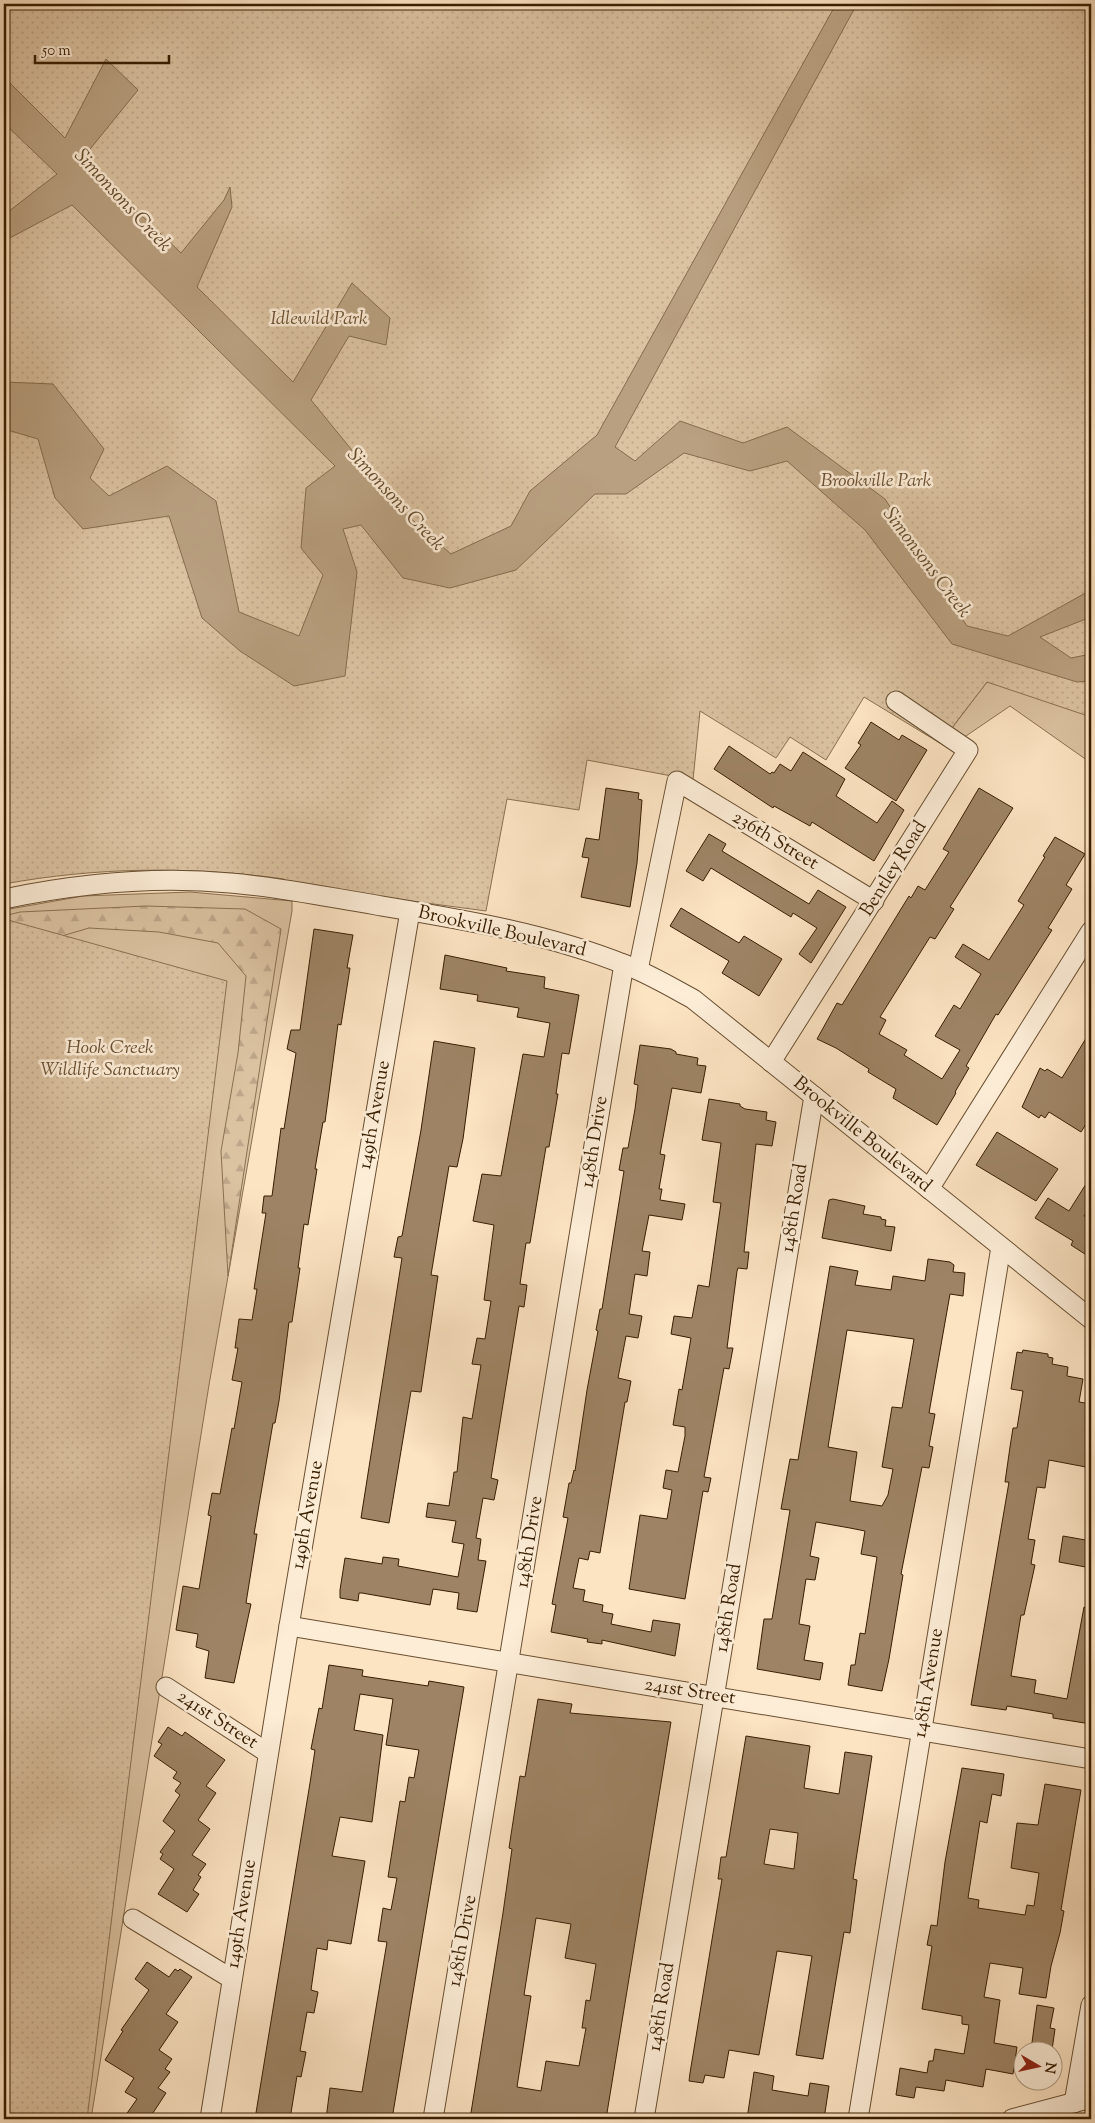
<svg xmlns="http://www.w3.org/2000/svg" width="1095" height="2123" viewBox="0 0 1095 2123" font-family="'Sorts Mill Goudy',serif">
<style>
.green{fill:#dbc2a1;stroke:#8a7051}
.forest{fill:url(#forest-firs);stroke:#8a7051}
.park{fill:url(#park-dots);stroke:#8a7051}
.water{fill:#b9a080;stroke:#856c4d}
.building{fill:#9e8465;stroke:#381e01;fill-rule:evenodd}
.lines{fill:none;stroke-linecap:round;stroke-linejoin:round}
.minor-casing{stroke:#694f31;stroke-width:21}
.minor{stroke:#fdedd7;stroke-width:19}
.labels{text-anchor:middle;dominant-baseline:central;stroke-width:5;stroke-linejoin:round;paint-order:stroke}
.park-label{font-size:19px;font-style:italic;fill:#694f31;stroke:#fdedd7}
.street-label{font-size:19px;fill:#381e01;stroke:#fdedd7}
.water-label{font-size:20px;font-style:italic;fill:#654c2d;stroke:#fdedd7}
</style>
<defs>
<pattern id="forest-firs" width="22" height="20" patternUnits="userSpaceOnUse" patternTransform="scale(1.25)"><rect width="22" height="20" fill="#dbc2a1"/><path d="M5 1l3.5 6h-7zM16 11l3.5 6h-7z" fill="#bda689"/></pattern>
<pattern id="park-dots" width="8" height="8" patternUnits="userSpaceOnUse" patternTransform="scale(1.25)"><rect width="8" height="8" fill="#dbc2a1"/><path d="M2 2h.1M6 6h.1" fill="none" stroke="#bda689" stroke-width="1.8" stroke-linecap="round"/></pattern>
</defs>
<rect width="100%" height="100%" fill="#fce3c2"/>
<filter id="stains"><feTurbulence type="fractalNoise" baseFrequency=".004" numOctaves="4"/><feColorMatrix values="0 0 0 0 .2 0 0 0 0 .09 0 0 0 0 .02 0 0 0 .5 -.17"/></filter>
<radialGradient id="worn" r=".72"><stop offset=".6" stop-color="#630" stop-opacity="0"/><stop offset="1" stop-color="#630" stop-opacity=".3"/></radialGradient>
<g class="green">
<polygon points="987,682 1091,711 1091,763 1010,706 963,738 952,728"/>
<polygon points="190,892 292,901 292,911 209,1385 91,2119 59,2119 4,1614 4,910 83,896"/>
</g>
<polygon class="forest" points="146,906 245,909 281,929 228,1276 221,1151 238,1053 246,976 218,943 159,932 89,928 4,953 4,916 20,912"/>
<g class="park">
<path d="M4,4H1091V717L987,682L954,725L943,745L864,697L826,760L790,737L776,758L700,711L693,780L587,760L579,810L507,799L486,911L284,884V879C190,866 97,867 4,884Z"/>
<polygon points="8,920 227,981 87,2119 4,2119 4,921"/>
</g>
<polygon class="water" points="836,4 857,4 615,447 635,461 680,421 743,443 787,427 885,499 967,626 1008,636 1091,590 1091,617 1040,637 1071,658 1091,654 1091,681 1077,682 952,644 865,530 787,461 750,471 684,453 626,494 595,494 516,570 450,588 403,578 361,525 343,529 357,572 345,676 294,686 240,651 202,618 169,516 83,529 55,498 38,439 4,429 4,382 53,384 104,449 90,478 109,496 167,466 216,501 239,612 299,636 323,575 301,548 306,488 335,466 72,205 6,240 4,245 4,215 57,174 4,123 4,77 65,138 106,59 138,90 82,159 181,253 224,200 230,187 232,207 197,287 293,382 352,283 390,318 386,345 349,336 311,400 400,509 451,554 511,526 530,491 597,435"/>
<g class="building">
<polygon points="871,722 899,740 902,735 927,750 896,801 845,768 861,745 858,743"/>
<polygon points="729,746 770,774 772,772 774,773 780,764 791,771 803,752 845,779 836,796 877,823 892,801 904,810 874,861 812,822 810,826 774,806 773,808 714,769"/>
<polygon points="606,788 639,793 638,799 642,800 637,863 630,907 581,897 589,858 582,857 586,838 599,840"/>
<polygon points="979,788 1013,808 950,907 954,909 935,939 930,937 880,1017 886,1020 879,1034 907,1050 904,1055 942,1079 960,1050 935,1036 954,1005 960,1009 981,974 955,957 963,944 989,960 1024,905 1018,901 1045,857 1043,856 1055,837 1085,854 1066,885 1072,889 1048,928 1052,930 998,1015 996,1014 966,1066 969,1068 955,1092 956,1093 937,1125 893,1098 896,1089 868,1072 869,1069 836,1048 817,1039 837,1003 842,1005 909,896 911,898 918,886 925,890 949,852 943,849"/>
<polygon points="709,834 726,844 722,851 809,904 818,890 846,907 811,963 799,954 817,928 793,913 791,917 711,868 703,881 686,871"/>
<polygon points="681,908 739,943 744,936 782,959 759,996 722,973 729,961 670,926"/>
<polygon points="314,929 353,935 347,968 350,968 341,1025 338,1024 325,1122 323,1122 315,1169 317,1169 308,1225 304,1224 298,1268 300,1268 292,1322 289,1322 279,1401 275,1423 273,1423 254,1534 257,1534 246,1603 251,1604 234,1683 205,1678 209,1651 196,1647 198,1634 176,1630 183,1586 199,1589 211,1516 208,1515 212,1493 220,1494 232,1428 234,1429 242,1382 232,1380 238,1348 235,1348 239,1319 252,1320 257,1289 254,1289 266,1213 262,1213 264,1196 272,1196 281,1128 284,1129 296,1053 287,1049 291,1030 300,1030"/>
<polygon points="445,955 507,968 506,971 545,977 544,988 579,995 569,1054 562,1053 556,1094 558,1094 549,1147 546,1147 530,1243 526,1243 520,1284 527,1285 524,1307 519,1306 491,1478 498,1480 494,1500 483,1498 476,1538 481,1539 478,1560 486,1561 477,1612 457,1609 459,1593 433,1589 430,1605 362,1593 359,1593 358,1601 340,1598 340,1590 345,1558 382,1564 383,1557 399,1559 398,1566 458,1577 464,1544 452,1542 456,1521 426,1517 428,1503 449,1506 454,1472 457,1472 463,1417 472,1419 481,1365 472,1364 477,1338 485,1339 491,1301 484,1300 494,1225 473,1221 482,1174 501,1176 523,1054 544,1057 550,1023 517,1017 519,1008 477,1001 478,995 440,989"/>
<polygon points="1091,1030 1091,1116 1081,1132 1049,1112 1045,1118 1041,1115 1039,1118 1022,1107 1040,1068 1045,1071 1047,1069 1062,1078"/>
<polygon points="434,1041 475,1048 463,1139 457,1167 449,1166 431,1275 438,1276 421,1392 411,1391 389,1523 361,1518 402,1258 394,1257 398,1237 402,1236 421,1130"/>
<polygon points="640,1045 671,1049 676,1052 676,1054 698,1058 697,1065 706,1066 701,1093 672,1088 660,1154 665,1155 659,1189 662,1189 660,1200 685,1204 682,1220 649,1215 642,1251 650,1252 647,1276 635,1274 629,1314 642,1316 638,1338 626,1336 618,1378 631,1381 627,1402 625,1402 600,1553 590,1551 588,1560 579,1558 573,1588 585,1590 583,1601 603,1605 602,1612 613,1614 611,1624 651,1632 653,1620 680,1624 675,1656 602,1640 602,1644 587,1642 588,1639 551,1632 556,1605 552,1604 568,1518 563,1517 569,1483 571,1483 574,1470 575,1471 587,1390 598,1331 596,1330 600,1309 602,1309 624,1171 619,1170 623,1148 628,1148 635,1109 638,1085 634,1084"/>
<polygon points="709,1099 740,1104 740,1106 745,1109 767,1112 766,1120 776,1122 772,1146 756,1144 744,1252 749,1252 747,1269 738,1268 737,1271 727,1348 733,1348 729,1369 724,1368 704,1477 711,1478 708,1492 703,1491 685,1599 629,1589 640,1515 667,1519 672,1490 663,1488 666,1470 678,1472 685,1436 685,1427 673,1425 679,1389 682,1390 691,1338 671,1334 674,1316 692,1318 698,1285 709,1287 721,1203 713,1202 721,1143 702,1140"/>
<polygon points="997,1132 1058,1169 1036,1201 976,1165"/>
<polygon points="1091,1176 1091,1205 1084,1216 1091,1220 1091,1258 1071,1245 1073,1241 1035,1218 1048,1198 1069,1211"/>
<polygon points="833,1199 865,1206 863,1214 881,1217 881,1219 886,1220 885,1226 895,1227 891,1251 822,1238 829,1200"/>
<path d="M928,1259L950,1262L954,1265L953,1272L965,1273L963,1296L950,1294L929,1413L935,1414L929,1446L933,1447L929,1468L922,1467L901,1574L903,1575L889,1659L882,1691L848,1685L851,1665H855L860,1633L865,1634L877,1557L861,1554L865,1531L850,1528L816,1522L810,1556L819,1558L815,1580L806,1579L799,1624L810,1626L804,1660L823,1663L820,1680L757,1669L764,1619H772L790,1510L781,1509L790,1459L798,1460L830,1266L858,1271L855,1285L891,1290L893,1276L925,1281ZM847,1330L914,1339L902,1408L892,1407L882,1467L893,1469L888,1495L882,1506L850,1501L857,1452L828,1447Z"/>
<polygon points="1023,1350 1048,1354 1048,1357 1053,1358 1052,1364 1068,1367 1067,1376 1083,1379 1079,1402 1091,1404 1091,1468 1049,1460 1045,1488 1037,1487 1028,1539 1035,1540 1031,1564 1035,1565 1024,1615 1021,1615 1011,1676 1036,1680 1034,1693 1067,1699 1084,1607 1091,1608 1091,1724 1053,1718 1053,1714 1007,1706 1006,1710 971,1705 1009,1482 1005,1482 1010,1447 1013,1428 1017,1428 1023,1391 1011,1389 1017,1352 1022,1353"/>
<polygon points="1063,1536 1091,1541 1091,1568 1059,1562"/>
<polygon points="329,1665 363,1670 362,1676 428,1686 429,1681 464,1687 455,1740 392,2119 326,2119 330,2088 362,2092 387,1942 378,1941 383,1908 391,1910 397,1878 388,1877 400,1801 405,1802 409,1777 414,1778 419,1750 386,1745 393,1699 360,1694 354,1730 383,1735 372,1822 340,1817 332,1856 365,1861 351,1944 328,1940 327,1950 317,1948 311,1990 318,1992 314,2013 307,2012 300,2051 306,2052 301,2077 297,2076 290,2119 255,2119 310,1783 315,1750 311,1749 319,1708 322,1709"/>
<path d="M538,1699L572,1704L570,1713L671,1722L606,2119H575L555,2116L554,2119H470L503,1913L512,1849L509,1848L520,1776L525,1777ZM536,1918L571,1924L565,1958L596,1964L590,2001L586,2000L582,2028H586L579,2066L546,2061L541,2091L517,2087L531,1996L524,1995Z"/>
<polygon points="168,1727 182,1736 185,1732 225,1760 206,1786 216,1793 198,1820 210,1829 192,1855 206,1864 198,1875 201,1877 193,1890 199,1894 187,1912 158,1894 174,1869 160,1859 163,1854 160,1852 175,1831 163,1821 180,1795 175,1791 181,1783 173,1778 177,1772 154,1756 162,1744 158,1742"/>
<path d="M746,1736L810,1746L804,1788L839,1794L845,1752L872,1756L853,1879L857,1880L850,1933L844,1932L823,2059L796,2055L812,1956L777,1951L759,2055L729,2050L724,2078L705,2075L703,2083L689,2081L690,2073L722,1879H718L721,1857H726ZM770,1829L798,1833L794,1869L764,1864Z"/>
<polygon points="962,1768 1004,1774 1001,1796 992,1794 987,1823 980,1821 968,1898 979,1900 978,1908 1025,1915 1027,1905 1034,1906 1039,1873 1011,1868 1017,1823 1038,1825 1045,1784 1081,1790 1061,1910 1064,1911 1060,1933 1051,1966 1046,1998 1019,1994 1023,1968 990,1963 984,1997 1000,2000 994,2043 1017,2047 1013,2074 986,2069 983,2087 946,2080 944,2091 916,2087 914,2098 896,2095 900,2068 927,2073 929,2061 933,2061 935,2049 964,2054 969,2025 962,2024 962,2016 922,2009 932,1946 927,1945 931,1925 937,1926 945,1862"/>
<polygon points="147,1962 169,1977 175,1969 178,1971 180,1969 192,1977 166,2014 178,2022 159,2050 172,2059 165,2069 170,2072 158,2088 166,2093 149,2119 123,2119 137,2099 125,2092 134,2078 105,2060 123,2031 121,2030 149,1990 135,1979"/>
<polygon points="1037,2005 1054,2008 1050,2028 1055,2029 1052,2050 1031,2050"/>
<polygon points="754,2072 774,2076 772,2090 808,2096 810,2083 829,2086 824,2119 791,2116 791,2119 747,2119"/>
</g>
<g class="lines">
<defs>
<g id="minor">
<path d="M4,899C76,884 156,876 230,883C279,887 327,897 376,905C460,919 547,933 626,965C649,974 671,987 693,999L1091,1319"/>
<polyline points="638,970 677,781 874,901"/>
<polyline points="771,1062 968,750 896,701"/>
<polyline points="929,1189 1091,931"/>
<polyline points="289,1626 1091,1759"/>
<polyline points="166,1687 268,1753"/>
<polyline points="133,1919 232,1979"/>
<polyline points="1074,2103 1091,2005"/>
<polyline points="210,2119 289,1626 410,911"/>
<polyline points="433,2119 624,964"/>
<polyline points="644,2119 814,1096"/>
<polyline points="858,2119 1001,1247"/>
<polyline points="1012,2119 1091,2098"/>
</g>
</defs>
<use href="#minor" class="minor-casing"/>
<use href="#minor" class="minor"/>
</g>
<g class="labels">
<g class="park-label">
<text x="319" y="319">Idlewild Park</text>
<text x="876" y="481">Brookville Park</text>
<text x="110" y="1048">Hook Creek<tspan x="110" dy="22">Wildlife Sanctuary</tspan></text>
</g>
<g class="street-label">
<text transform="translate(775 841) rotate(31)">236th Street</text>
<text transform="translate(894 869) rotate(-58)">Bentley Road</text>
<text transform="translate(502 932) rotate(13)">Brookville Boulevard</text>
<text transform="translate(375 1115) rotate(-80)">149th Avenue</text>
<text transform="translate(862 1135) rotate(39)">Brookville Boulevard</text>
<text transform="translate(595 1142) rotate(-81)">148th Drive</text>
<text transform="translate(795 1208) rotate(-81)">148th Road</text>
<text transform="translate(308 1515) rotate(-80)">149th Avenue</text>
<text transform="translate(530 1542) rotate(-81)">148th Drive</text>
<text transform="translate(729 1608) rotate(-81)">148th Road</text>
<text transform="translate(929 1683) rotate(-81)">148th Avenue</text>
<text transform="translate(690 1692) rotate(9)">241st Street</text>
<text transform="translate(217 1720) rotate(33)">241st Street</text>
<text transform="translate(242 1914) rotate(-81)">149th Avenue</text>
<text transform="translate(463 1941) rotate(-80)">148th Drive</text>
<text transform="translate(662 2007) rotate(-81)">148th Road</text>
</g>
<g class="water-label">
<text transform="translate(122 201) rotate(47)">Simonsons Creek</text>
<text transform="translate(395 500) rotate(47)">Simonsons Creek</text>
<text transform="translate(926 563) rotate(53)">Simonsons Creek</text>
</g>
</g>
<rect width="1095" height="2123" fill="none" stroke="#fce3c2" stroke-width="20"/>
<rect x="5" y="5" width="1085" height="2113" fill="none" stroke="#381e01" stroke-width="2.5"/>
<rect x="10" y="10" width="1075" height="2103" fill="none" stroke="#381e01"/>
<g transform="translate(1038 2066) rotate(99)"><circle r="24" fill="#fdedd7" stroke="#ae9a81"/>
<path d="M0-4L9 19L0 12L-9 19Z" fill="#8f2418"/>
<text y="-8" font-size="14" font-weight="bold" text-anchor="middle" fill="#381e01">N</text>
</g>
<path d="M35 55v8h134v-8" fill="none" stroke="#381e01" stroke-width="2.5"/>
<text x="42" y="55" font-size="15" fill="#381e01" stroke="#fdedd7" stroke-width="4" paint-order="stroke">50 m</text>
<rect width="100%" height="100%" filter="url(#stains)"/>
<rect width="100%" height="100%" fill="url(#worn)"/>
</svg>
